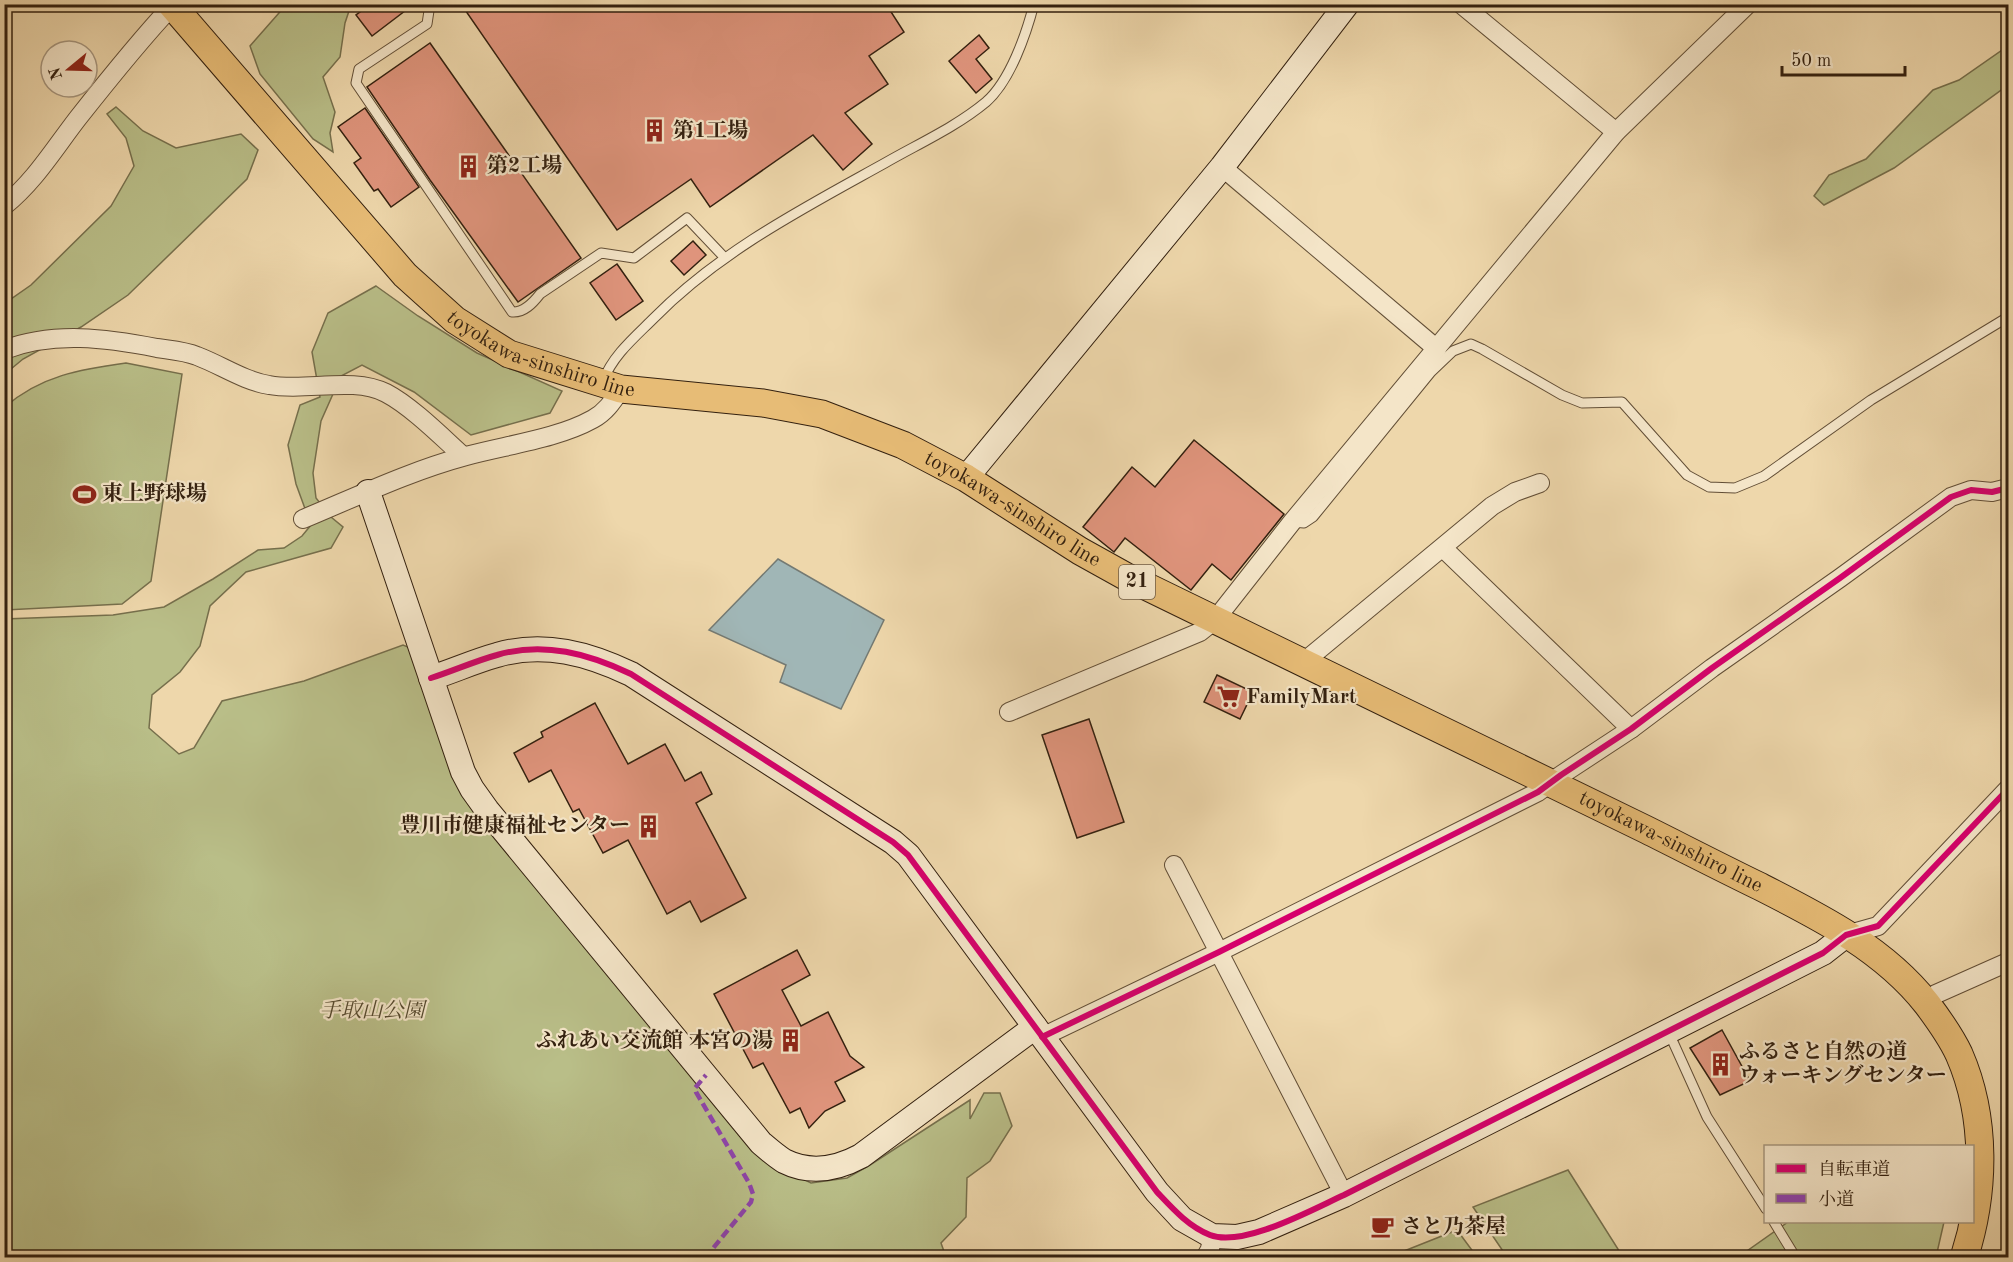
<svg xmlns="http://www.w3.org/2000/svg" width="2013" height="1262" viewBox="0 0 2013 1262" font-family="'Old Standard TT','Noto Serif JP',serif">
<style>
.green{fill:#b9be88;stroke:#766f4c;stroke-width:1.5}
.water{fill:#a0b6b6;stroke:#747a73;stroke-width:1.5}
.building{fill:#df947c;stroke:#33200f;stroke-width:1.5}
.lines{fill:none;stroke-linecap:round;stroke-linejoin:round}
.lane-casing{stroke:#624e36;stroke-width:11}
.street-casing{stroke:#624e36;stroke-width:20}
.secondary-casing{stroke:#33200f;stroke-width:26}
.primary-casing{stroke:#33200f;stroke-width:29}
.lane{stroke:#f4e5c8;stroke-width:9}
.street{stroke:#f4e5c8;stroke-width:18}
.secondary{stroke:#f4e5c8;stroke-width:24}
.primary{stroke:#e7bc76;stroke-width:27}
.quiet{stroke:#8e44ad;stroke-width:4.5;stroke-dasharray:9 4.5;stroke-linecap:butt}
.cycleway-casing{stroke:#f4e5c8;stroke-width:10}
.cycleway{stroke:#d6006c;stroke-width:6}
.labels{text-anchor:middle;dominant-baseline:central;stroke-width:4.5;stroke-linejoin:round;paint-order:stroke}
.shield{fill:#f4e5c8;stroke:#6d5b46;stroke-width:1.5}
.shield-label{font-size:20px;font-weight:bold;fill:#33200f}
.poi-label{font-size:21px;font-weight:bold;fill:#33200f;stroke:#f4e5c8;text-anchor:start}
.street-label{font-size:21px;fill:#33200f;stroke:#f4e5c8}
.park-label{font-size:21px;font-style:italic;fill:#54482d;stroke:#f4e5c8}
</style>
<rect width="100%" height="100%" fill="#eed7ab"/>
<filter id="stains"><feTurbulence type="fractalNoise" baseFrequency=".00333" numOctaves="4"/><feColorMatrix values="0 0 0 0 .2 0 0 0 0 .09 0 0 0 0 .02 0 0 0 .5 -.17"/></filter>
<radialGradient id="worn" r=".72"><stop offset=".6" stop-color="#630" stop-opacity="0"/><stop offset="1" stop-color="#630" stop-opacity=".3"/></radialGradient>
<g class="green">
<polygon points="286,5 351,5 345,23 340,57 323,77 335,112 330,133 333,152 313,139 260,74 250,46"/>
<polygon points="2008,46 2008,85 1894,168 1824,205 1814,196 1829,175 1866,159 1933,90 1959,80"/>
<polygon points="116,107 143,131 176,148 241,134 258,150 247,179 128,295 81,327 23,359 5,374 4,304 31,285 111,206 134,166 126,138 107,114"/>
<polygon points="376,286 418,316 477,353 562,391 550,413 471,435 414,392 362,365 341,376 321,421 313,473 316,498 331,517 343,527 331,548 246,572 210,606 200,646 180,672 152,695 149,728 179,754 194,748 222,701 304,681 403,645 413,649 455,770 762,1159 811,1183 847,1178 870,1165 970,1100 970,1119 984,1093 1000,1093 1012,1126 990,1161 967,1178 966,1217 941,1243 946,1257 5,1257 4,619 113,615 164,607 213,579 258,550 284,548 302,536 311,525 296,484 288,445 300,405 320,397 312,352 328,313"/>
<path d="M126,363L182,374L151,581L122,604L5,610V407C40,376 81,369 126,363Z"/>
<polygon points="1568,1170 1623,1257 1507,1257 1473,1207"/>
<polygon points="1788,1222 1944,1222 1936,1257 1737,1258"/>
<polygon points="1457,1230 1477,1257 1389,1257"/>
</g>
<polygon class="water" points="778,559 884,620 841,709 780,682 786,665 709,630"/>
<g class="building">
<polygon points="371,4 414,4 372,36 356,15"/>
<polygon points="461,4 886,4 904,32 869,56 888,84 845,113 872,144 843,170 813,135 710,207 691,179 617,230"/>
<polygon points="979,35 989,48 976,59 992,79 976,93 949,61"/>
<polygon points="430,43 581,258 518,302 430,180 367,87"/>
<polygon points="365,108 419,187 391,207 378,189 374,191 354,163 361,158 338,127"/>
<polygon points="693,241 706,255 684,275 671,261"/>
<polygon points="617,264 643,301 616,320 590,283"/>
<polygon points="1194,440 1284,514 1231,580 1212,564 1191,590 1125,538 1114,552 1083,527 1132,467 1155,487"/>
<polygon points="1217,675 1253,692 1240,719 1204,702"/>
<polygon points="595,703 628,764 665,744 685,781 701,772 712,794 696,803 746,898 701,922 690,901 667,914 628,840 603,853 579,809 573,812 551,770 529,782 514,753 543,737 541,732"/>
<polygon points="1089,719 1124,822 1077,838 1042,735"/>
<polygon points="797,950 810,975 782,990 801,1026 828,1012 850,1056 864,1067 835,1082 845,1101 825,1111 809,1128 800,1108 790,1113 763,1063 753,1068 714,994"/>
<polygon points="1722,1030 1750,1081 1720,1095 1690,1048"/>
</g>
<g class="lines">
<defs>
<g id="lane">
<path d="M430,4L427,24L359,69L356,83L512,312C524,313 533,303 540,294L601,253L634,258L687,218L724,257"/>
<path d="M603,381C613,355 635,337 654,318C720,251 804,208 885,163C918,144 956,127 986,102C1010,81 1026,35 1034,4"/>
<polyline points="1292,522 1304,523 1313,517 1431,372 1453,351 1471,344 1482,349 1562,395 1582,403 1622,402 1687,475 1709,487 1735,488 1764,476 1871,400 2008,317"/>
<polyline points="1669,1033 1707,1117 1766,1209"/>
<polyline points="1774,1222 1796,1258"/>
</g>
<g id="street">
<polyline points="1461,4 1616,132"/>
<polyline points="1222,167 1437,349"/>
<path d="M4,206C35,181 54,149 78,118C108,80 139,41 172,6"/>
<path d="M4,350C53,331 107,338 157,348C170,350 185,351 197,356C221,365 244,381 269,385C305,392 353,376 386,393C411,406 442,437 463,456"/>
<path d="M303,519C356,497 410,471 466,456C506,445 557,439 593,419C606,412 613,401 621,389"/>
<polyline points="1443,548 1631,729"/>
<polyline points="1307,665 1311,656 1492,506 1515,492 1540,483"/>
<polyline points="1009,712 1200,632 1215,620 1292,522 1616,132 1748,4"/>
<polyline points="1174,865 1344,1195"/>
<polyline points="1846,935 1878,926 2008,789"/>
<polyline points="1926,1002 1936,994 2008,962"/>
<polyline points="1042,1037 1219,952 1538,792 1561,775 1631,729 1712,668 1840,578 1951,497 1971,490 1992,492 2008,488"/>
<polyline points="1205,1258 1210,1249 1212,1236"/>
</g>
<g id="secondary">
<polyline points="966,478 1222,167 1347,4"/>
<path d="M368,492L463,772L472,789L487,810L761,1143C768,1149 776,1156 784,1161C810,1174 837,1169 861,1156L1035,1027"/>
<path d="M431,678C453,671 475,661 497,655C544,641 589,654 631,674L893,842L908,855L1157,1192L1182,1219L1212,1236L1237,1237L1259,1232L1344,1195L1823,953L1846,935"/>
</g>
<g id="primary">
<path id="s1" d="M171,4L405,275L455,320L509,354L621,389L763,403L822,414L903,445L966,478L1080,551L1125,576C1299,661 1474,744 1647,830C1685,849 1722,868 1759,886C1820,917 1884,949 1927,1004C1939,1020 1951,1037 1959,1054C1987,1118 1985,1193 1964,1258"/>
</g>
</defs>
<use href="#lane" class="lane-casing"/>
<use href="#street" class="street-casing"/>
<use href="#secondary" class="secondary-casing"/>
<use href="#primary" class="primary-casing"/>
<use href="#lane" class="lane"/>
<use href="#street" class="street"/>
<use href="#secondary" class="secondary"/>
<use href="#primary" class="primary"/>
<g class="quiet">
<polyline points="172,6 173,4"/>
<polyline points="705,1258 751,1202 753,1194 749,1183 696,1092 695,1088 706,1075"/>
</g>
<defs>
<g id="cycleway">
<path d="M431,678C453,671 475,661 497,655C544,641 589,654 631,674L893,842L908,855L1157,1192C1173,1209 1188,1226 1210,1235C1243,1248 1313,1209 1344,1195L1823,953L1846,935L1878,926L2008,789"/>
<polyline points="1042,1037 1219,952 1538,792 1561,775 1631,729 1712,668 1840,578 1951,497 1971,490 1992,492 2008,488"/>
</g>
</defs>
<use href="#cycleway" class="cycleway-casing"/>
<use href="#cycleway" class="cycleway"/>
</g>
<defs>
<symbol id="building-bare" viewBox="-9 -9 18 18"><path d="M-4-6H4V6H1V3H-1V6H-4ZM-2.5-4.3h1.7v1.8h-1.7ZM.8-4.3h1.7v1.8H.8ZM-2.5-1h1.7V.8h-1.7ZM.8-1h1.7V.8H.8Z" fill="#8f2418" stroke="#f4e5c8" stroke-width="2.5" paint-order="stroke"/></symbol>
<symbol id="stadium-bare" viewBox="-9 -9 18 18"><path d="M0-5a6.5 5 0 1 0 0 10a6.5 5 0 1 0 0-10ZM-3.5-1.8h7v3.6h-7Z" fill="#8f2418" stroke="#f4e5c8" stroke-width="2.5" paint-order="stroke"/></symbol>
<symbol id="supermarket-bare" viewBox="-9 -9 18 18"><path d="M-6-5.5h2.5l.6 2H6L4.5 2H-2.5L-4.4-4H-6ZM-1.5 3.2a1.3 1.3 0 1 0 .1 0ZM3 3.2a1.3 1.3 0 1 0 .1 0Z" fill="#8f2418" stroke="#f4e5c8" stroke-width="2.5" paint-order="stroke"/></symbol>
<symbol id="cafe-bare" viewBox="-9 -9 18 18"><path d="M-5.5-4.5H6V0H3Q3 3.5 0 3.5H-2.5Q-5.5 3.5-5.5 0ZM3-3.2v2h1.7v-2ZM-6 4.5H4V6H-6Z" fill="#8f2418" stroke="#f4e5c8" stroke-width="2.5" paint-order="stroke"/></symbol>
</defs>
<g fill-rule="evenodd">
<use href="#building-bare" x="638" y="114" width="33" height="33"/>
<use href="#building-bare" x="452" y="150" width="33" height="33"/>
<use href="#stadium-bare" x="68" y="478" width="33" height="33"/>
<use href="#supermarket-bare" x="1212" y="680" width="33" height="33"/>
<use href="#building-bare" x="632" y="810" width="33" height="33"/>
<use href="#building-bare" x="774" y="1024" width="33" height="33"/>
<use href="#building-bare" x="1704" y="1048" width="33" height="33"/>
<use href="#cafe-bare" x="1366" y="1210" width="33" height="33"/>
</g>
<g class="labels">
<rect class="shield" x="1119" y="565" width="36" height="34" rx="4.5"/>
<g class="shield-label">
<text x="1137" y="582">21</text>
</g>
<g class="poi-label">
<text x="673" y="131">第1工場</text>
<text x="487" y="166">第2工場</text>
<text x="102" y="494">東上野球場</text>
<text x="1246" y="697">FamilyMart</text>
<text x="630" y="826" text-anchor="end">豊川市健康福祉センター</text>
<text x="773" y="1041" text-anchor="end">ふれあい交流館 本宮の湯</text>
<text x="1739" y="1052">ふるさと自然の道<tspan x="1739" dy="24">ウォーキングセンター</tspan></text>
<text x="1401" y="1227">さと乃茶屋</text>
</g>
<g class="street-label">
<text stroke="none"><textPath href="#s1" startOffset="519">toyokawa-sinshiro line</textPath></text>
<text stroke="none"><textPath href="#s1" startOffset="1023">toyokawa-sinshiro line</textPath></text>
<text stroke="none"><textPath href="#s1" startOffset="1761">toyokawa-sinshiro line</textPath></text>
</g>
<g class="park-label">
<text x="372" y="1011">手取山公園</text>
</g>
</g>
<rect width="2013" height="1262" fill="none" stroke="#eed7ab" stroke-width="24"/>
<rect x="6" y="6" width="2001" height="1250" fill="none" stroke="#33200f" stroke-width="3"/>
<rect x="12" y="12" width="1989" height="1238" fill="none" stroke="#33200f" stroke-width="1.5"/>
<rect x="1764" y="1145" width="210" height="78" fill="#f4e5c8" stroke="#a7967e" stroke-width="1.5"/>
<rect x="1776" y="1164" width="30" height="9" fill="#d6006c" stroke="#a7967e" stroke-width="1.5"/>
<text x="1818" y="1175" font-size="18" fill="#33200f">自転車道</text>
<rect x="1776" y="1194" width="30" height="9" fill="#8e44ad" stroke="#a7967e" stroke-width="1.5"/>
<text x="1818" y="1205" font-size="18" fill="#33200f">小道</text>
<g transform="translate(69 69) rotate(251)"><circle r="28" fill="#f4e5c8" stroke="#a7967e" stroke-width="1.5"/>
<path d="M0-4.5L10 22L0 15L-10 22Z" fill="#8f2418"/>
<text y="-9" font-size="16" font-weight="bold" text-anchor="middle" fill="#33200f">N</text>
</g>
<path d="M1782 66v9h123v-9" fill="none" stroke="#33200f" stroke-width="3"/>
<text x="1791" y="66" font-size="18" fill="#33200f" stroke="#f4e5c8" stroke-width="4.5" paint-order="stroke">50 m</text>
<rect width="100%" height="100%" filter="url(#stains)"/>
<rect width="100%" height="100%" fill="url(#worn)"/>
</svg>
